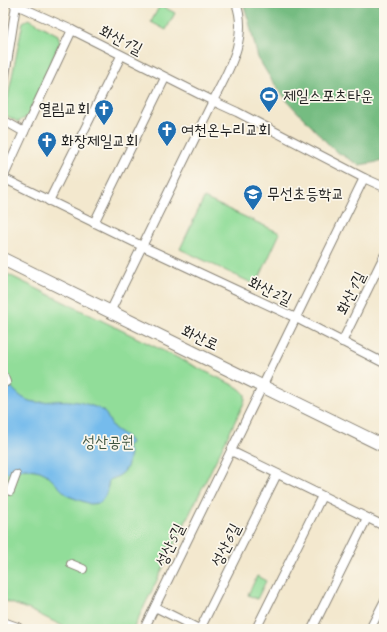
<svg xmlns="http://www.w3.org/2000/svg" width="387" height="632" viewBox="0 0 387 632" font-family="Caveat,'Poor Story',sans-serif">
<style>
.green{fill:#91dd99;stroke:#567c5a}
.forest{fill:#74bc81;stroke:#486c4e}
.water{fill:#75bbec;stroke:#486c84}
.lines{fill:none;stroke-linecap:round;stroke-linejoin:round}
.street-casing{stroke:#888275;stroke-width:10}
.secondary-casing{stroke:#888275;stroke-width:14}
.street{stroke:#fff;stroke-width:8}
.secondary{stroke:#fff;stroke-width:12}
.labels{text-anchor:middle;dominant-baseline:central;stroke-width:3.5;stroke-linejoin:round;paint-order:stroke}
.street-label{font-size:16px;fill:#1c1c1c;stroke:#fbf7ec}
.poi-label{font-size:16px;fill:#1c1c1c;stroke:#fbf7ec;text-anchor:start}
.park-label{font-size:16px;fill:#3f5642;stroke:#fbf7ec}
</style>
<rect width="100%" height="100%" fill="#fbf7ec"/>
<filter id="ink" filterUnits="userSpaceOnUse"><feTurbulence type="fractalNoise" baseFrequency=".025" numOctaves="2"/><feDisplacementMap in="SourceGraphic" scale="8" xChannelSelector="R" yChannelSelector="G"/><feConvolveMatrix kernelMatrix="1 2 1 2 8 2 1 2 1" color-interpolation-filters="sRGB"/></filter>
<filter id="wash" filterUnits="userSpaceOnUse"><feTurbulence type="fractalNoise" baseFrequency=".012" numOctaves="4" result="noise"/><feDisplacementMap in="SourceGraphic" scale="16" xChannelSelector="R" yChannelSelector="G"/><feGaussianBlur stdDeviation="0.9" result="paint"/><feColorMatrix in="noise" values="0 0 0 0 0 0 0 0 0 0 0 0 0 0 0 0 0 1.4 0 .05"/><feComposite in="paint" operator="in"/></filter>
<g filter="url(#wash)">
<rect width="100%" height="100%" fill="#f3e8ce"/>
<g class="green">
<polygon points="160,5 175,13 166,30 151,22"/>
<polygon points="29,19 58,35 60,42 27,117 18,122 7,116 6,107 23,22"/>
<polygon points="204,198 280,233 256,285 180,249"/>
<polygon points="3,272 237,387 241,390 245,394 245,399 243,405 133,629 69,629 30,610 3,600"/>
<polygon points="257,576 266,581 257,599 248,595"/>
</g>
<polygon class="forest" points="243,3 384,3 384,161 359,165 334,150 289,103 271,79 258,58 249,22"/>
<path class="water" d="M3,378C10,385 16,394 25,399C34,404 43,402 53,401C67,400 79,401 92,406C96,407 100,409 103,411C108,415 109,422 113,427C119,433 128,435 131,443L128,445L127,447L128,450L130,452C128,469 126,474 109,480L107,491L105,496L100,503L90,504L68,496L46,474L40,471L25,468L14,472L3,473Z"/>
</g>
<g filter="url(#ink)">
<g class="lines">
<defs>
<g id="street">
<polyline points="12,3 72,30 213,101 237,112 364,178 384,187"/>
<polyline points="3,89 16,5"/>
<polyline points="3,120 24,132"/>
<polyline points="3,178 142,246 296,318 384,363"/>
<polyline points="3,178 24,132 72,30"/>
<polyline points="49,201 121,56"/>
<polyline points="94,223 165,78"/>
<path d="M110,312L213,101C228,71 249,38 236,3"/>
<polyline points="342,342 384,256"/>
<polyline points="4,377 6,382"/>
<polyline points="231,451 384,526"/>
<polyline points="10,491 16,475"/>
<polyline points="71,564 83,569"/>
<polyline points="155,607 199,629"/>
<polyline points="144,629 364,178"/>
<polyline points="200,629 277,474"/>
<polyline points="256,629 322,496"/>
<polyline points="312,629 367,518"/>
<polyline points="370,629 384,602"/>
</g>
<g id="secondary">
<path d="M3,259C129,322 257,383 384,446"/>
<polyline points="3,624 17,629"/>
</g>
</defs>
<use href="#street" class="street-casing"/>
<use href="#secondary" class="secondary-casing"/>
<use href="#street" class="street"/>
<use href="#secondary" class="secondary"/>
</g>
</g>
<defs>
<symbol id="stadium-pin" viewBox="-11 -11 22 30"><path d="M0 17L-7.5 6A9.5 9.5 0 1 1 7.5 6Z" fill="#1f6fb2" stroke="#fbf7ec"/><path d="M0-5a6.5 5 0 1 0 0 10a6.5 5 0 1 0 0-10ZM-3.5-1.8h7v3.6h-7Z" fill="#fff"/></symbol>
<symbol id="church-pin" viewBox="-11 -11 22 30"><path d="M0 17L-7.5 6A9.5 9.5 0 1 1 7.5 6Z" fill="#1f6fb2" stroke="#fbf7ec"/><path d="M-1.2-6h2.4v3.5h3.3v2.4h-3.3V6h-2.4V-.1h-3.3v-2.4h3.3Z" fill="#fff"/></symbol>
<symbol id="school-pin" viewBox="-11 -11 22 30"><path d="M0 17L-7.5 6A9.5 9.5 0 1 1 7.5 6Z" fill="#1f6fb2" stroke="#fbf7ec"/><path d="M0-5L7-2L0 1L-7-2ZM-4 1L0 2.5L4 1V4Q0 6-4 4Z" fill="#fff"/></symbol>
</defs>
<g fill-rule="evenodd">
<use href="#stadium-pin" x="258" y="85" width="22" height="30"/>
<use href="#church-pin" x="93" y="98" width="22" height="30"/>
<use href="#church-pin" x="156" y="119" width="22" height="30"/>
<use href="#church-pin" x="36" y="130" width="22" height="30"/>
<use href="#school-pin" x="242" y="183" width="22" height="30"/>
</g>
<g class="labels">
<g class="street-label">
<text transform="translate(121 40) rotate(27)">화산1길</text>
<text transform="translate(270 291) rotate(25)">화산2길</text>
<text transform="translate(351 293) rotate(-64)">화산1길</text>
<text transform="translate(200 338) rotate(25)">화산로</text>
<text transform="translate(170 545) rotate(-64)">성산5길</text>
<text transform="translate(226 545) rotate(-63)">성산6길</text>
</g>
<g class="poi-label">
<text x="283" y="96">제일스포츠타운</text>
<text x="90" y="109" text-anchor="end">열림교회</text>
<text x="181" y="130">여천온누리교회</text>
<text x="61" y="141">화장제일교회</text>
<text x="267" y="194">무선초등학교</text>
</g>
<g class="park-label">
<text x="108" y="442">성산공원</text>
</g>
</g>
<rect width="387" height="632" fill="none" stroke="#fbf7ec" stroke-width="16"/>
</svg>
